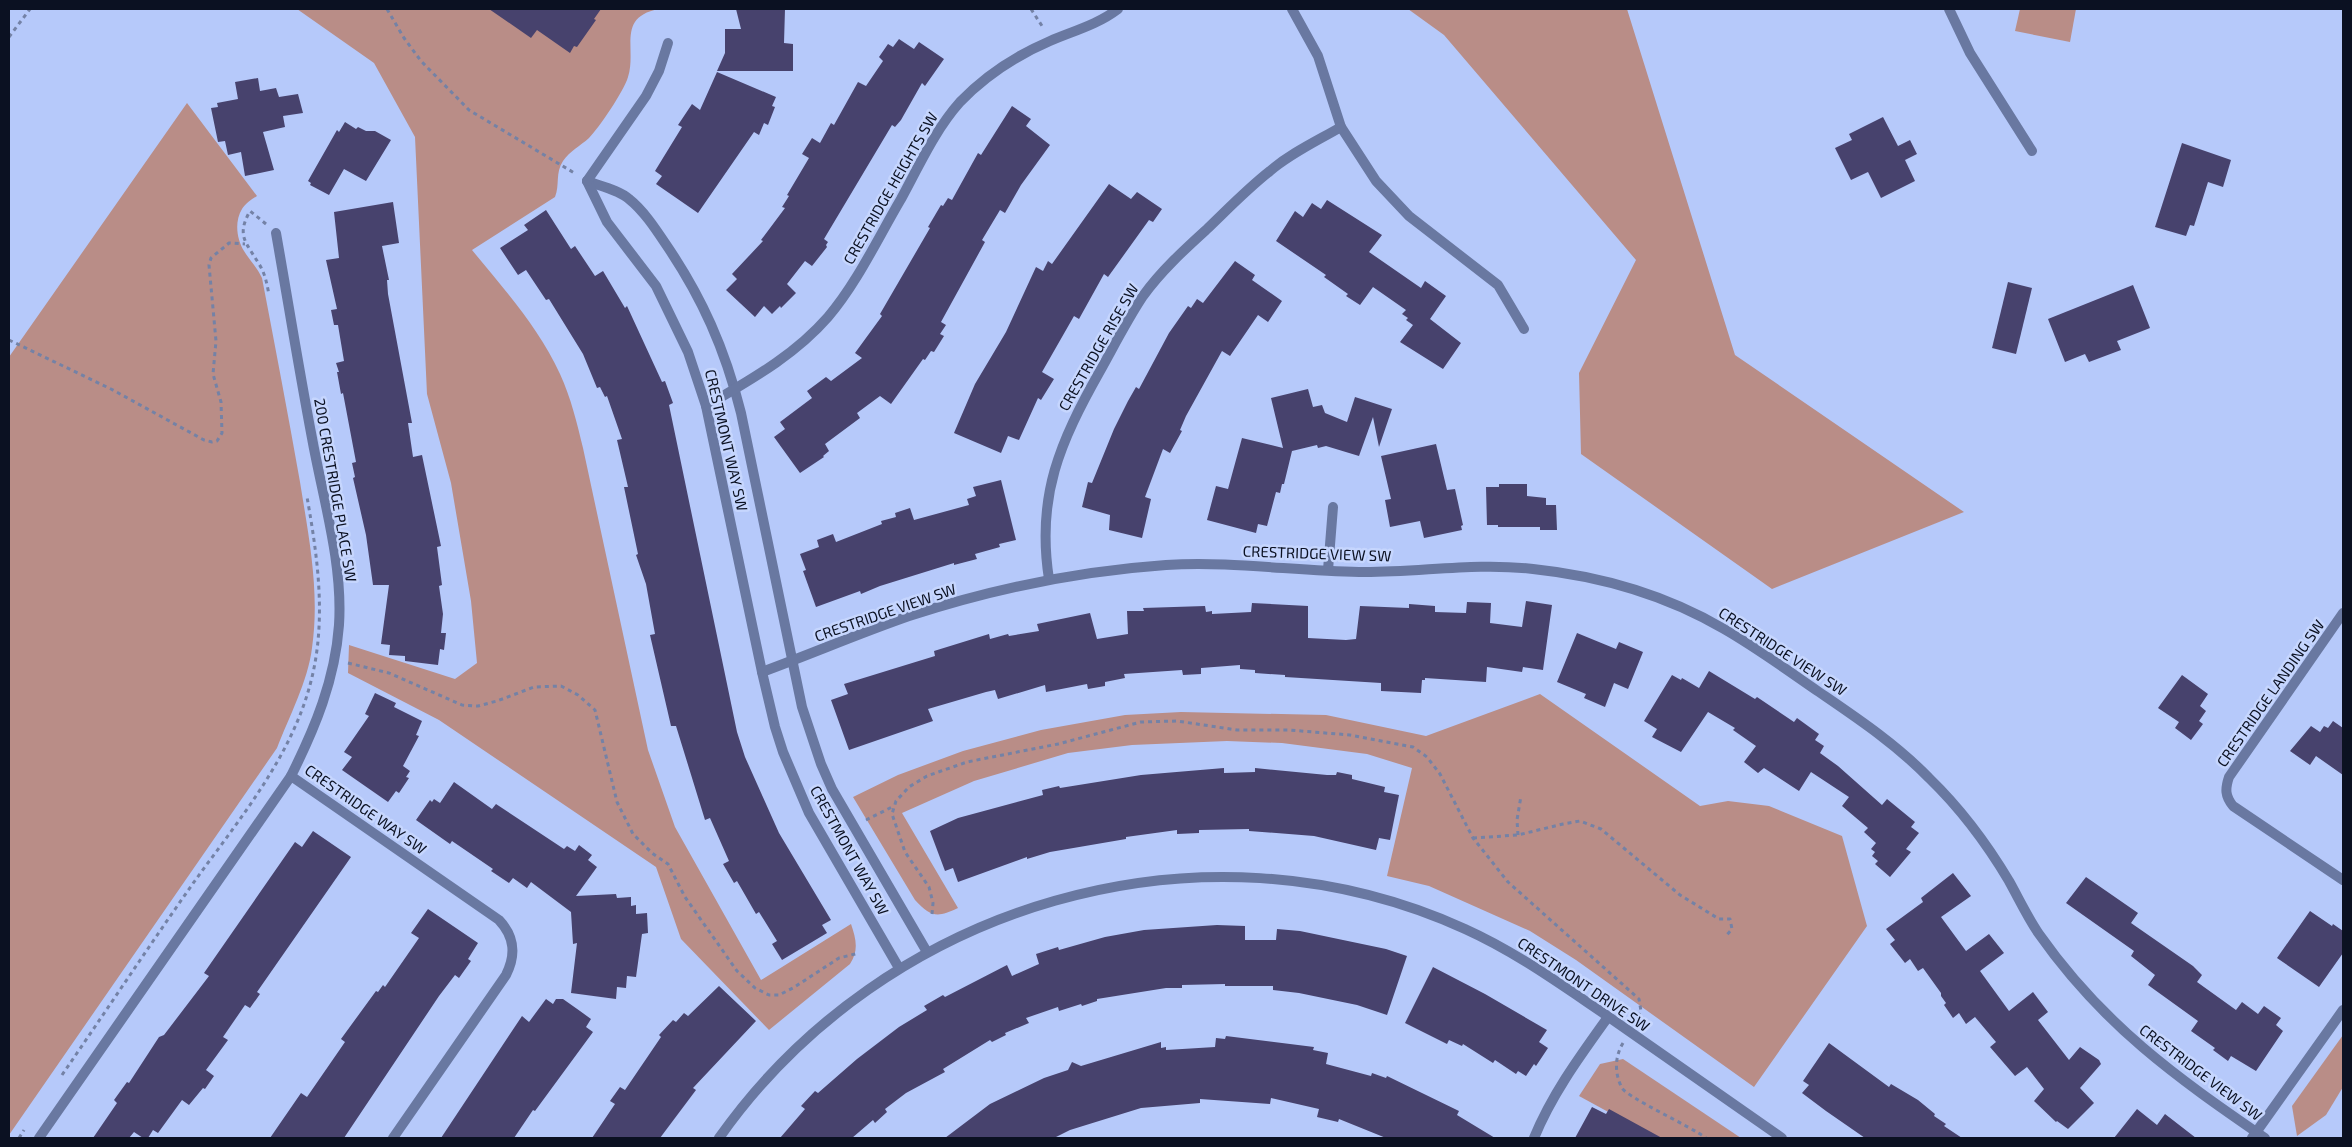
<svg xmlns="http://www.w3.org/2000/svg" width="2352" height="1147" viewBox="0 0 2352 1147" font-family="'Exo 2',sans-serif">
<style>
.green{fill:#b98d87}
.building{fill:#47426d}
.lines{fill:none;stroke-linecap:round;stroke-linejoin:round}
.path{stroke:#7482a6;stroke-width:3;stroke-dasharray:4 4;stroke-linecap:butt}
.minor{stroke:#6978a1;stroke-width:10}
.labels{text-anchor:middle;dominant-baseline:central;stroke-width:5;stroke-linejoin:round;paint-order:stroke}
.street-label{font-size:15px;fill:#0b1122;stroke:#c6d6fe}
</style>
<rect width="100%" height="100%" fill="#b6c9fa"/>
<g class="green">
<path d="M297,9H659C616,17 637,49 628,77C624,91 599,128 589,138C580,146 570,151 563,161C555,173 560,185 555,197L472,250C504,289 539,328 560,374C571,398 577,423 583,448L648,750L675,827L761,980L851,924C856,939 859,950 850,964L769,1030L681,939L656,867L439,720L348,673L349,645L455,679L477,663L471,601L451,483L427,394L415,137L374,63Z"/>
<polygon points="1408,9 1627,9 1735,355 1964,512 1772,589 1581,454 1579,373 1636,260 1444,35"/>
<polygon points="2020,9 2076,9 2070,42 2015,31"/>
<path d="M187,103L257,196C252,199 245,204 242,209C234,222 237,240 244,251C250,261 257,267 262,278C275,346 288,414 300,482C309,538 320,592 312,648C308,681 289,717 277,748L9,1135V357Z"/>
<path d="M1540,694L1700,806L1728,801L1769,806L1842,836L1867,926L1754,1087L1576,960L1530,931L1429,886L1387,876L1412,768L1367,754L1282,743L1227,741L1132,745L1068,753L974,781L902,813L958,908C937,918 931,917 915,900L853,797L898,775L963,751L1041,730L1125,715L1181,712L1326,715L1426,736Z"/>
<polygon points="2343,1035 2343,1087 2326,1115 2297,1136 2292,1106"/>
<polygon points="1623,1059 1741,1138 1656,1138 1579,1096 1600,1064"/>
</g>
<g class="building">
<polygon points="489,9 601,9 594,19 596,20 577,47 574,46 570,53 537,30 531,38"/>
<polygon points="736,9 785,9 784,43 793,44 793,71 717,71 725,53 725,29 741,29"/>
<polygon points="899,39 914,49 919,42 944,59 925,86 922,83 901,120 895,127 892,125 824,239 828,242 826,245 827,247 812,266 805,261 787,284 796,293 781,308 780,306 772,314 764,306 755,317 726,290 737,279 732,274 763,241 761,240 785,208 782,207 789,196 787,195 809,158 802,154 812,138 820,143 831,123 834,125 858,82 866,86 883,61 879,57 888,44 893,47"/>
<polygon points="717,72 776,97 772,106 775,107 768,125 764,123 759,135 754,132 698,213 656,184 662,176 655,171 682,127 678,125 692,104 700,110"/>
<polygon points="258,78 260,91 276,88 279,97 298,94 303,113 283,116 285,127 263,132 274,170 245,176 241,152 228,155 225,141 218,142 211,108 218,107 217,103 238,99 235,82"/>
<polygon points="1012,106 1031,119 1026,126 1050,145 1021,185 1005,213 1000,210 982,240 985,242 941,322 946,325 940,334 944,336 934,352 931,351 925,360 923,359 891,404 880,396 857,413 860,418 825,444 829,451 823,456 824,457 800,473 774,437 785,429 780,422 812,398 807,391 826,377 831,381 862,358 855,353 882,316 880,314 930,228 928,227 941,205 943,206 948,198 952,200 978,153 981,155"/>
<polygon points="1883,117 1898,146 1910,140 1917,154 1905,160 1915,181 1881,198 1868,172 1851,180 1835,148 1852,140 1849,134"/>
<polygon points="345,122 356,129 358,127 366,131 375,131 391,140 366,181 344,169 329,195 310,185 311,183 308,181 337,130 339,132"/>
<polygon points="2182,143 2231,160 2223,187 2208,182 2194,226 2190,225 2186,236 2155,227"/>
<polygon points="1109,184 1131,199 1137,192 1162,209 1153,222 1149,220 1108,277 1104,274 1079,319 1074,316 1042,372 1054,379 1041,400 1038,398 1019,440 1008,436 1001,453 954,433 975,384 1006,332 1036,267 1043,271 1048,261 1052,264"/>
<polygon points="1327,200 1382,235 1369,252 1421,288 1425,281 1446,296 1430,319 1461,343 1443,369 1400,342 1413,325 1406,320 1408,318 1402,314 1406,310 1373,287 1360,305 1346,296 1348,294 1324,277 1326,275 1276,241 1295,211 1303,217 1312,203 1321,209"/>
<polygon points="393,202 399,243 382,246 389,280 387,280 388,294 412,423 408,423 413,457 422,455 441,546 437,547 442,585 439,586 443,614 441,633 446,633 444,650 440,649 438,665 405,661 405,656 389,655 390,645 381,644 389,585 373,585 366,535 353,478 355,477 352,463 356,462 343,393 341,394 337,372 339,372 336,363 344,361 338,325 334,325 331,310 337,309 326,260 339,258 334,212"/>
<polygon points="546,210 571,249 575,246 595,276 603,271 625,308 627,306 662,382 665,381 673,403 669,405 737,732 745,757 779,833 831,920 822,925 827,933 782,960 772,944 777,941 759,912 756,914 737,881 734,883 723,864 729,861 710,818 705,820 676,726 671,726 650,635 655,634 646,584 636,555 638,554 624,487 628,487 617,440 622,439 607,396 605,397 600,387 597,388 583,354 549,299 546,300 526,270 518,275 500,248 528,230 524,225"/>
<polygon points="1235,261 1255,275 1252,280 1282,301 1268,322 1258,315 1230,356 1222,351 1186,416 1180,430 1182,431 1170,453 1163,449 1145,497 1151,499 1142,538 1109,530 1110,515 1082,507 1088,482 1092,483 1114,429 1128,401 1136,387 1139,389 1169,333 1188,306 1191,308 1197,299 1203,303"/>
<polygon points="2008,282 2032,288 2016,354 1992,348"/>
<polygon points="2133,285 2150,328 2117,341 2121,350 2089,362 2085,354 2065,362 2048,319"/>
<polygon points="1308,389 1313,407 1322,405 1325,413 1347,422 1355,397 1392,409 1379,447 1373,417 1359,456 1326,446 1318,448 1317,445 1292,451 1284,484 1282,484 1280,493 1276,492 1267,526 1258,524 1256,533 1207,520 1216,486 1228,489 1242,438 1283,448 1271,398"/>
<polygon points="1436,444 1447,490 1455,489 1463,525 1461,526 1462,530 1424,538 1420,521 1390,527 1385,500 1391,499 1381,456"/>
<polygon points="1001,480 1016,540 999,544 1000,547 975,554 977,559 954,565 954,563 880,586 861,594 860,591 816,607 803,571 806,570 800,554 819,547 817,540 833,534 836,542 882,524 881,521 896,517 895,513 910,508 914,520 969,505 967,499 976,496 973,487"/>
<polygon points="1499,484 1527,484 1527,496 1546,498 1546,505 1556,505 1557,530 1540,530 1540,527 1498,527 1498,525 1487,525 1486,487 1499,487"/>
<polygon points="1526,601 1552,605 1543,670 1523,667 1522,672 1487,667 1486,682 1425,678 1425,680 1422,680 1421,693 1381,691 1381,683 1285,677 1285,675 1255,673 1255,670 1240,669 1240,665 1201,668 1201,674 1183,675 1182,670 1124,674 1125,678 1105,682 1105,686 1088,689 1087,684 1046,692 1045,685 998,699 995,690 986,692 928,709 933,721 849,750 831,700 848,694 844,684 935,656 934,651 989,634 990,639 1008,634 1009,636 1039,631 1037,624 1090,613 1097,639 1128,634 1127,611 1144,611 1143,608 1205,606 1206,612 1212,611 1212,614 1251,612 1252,603 1308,606 1308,638 1346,640 1356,639 1360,606 1409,608 1409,604 1435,606 1435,612 1466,613 1467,602 1491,603 1490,623 1522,627"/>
<polygon points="1577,633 1616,649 1619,642 1643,652 1628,689 1614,683 1605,707 1584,698 1586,694 1557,682"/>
<polygon points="1709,671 1755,699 1757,697 1794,722 1797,718 1819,734 1815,740 1824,746 1820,753 1838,766 1882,805 1887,799 1915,822 1911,827 1919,833 1906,849 1911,852 1890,877 1875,864 1878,861 1872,856 1875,852 1871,849 1876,843 1864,832 1868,828 1842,806 1849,797 1811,772 1799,791 1764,768 1758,773 1744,762 1756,746 1733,730 1735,728 1708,712 1681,752 1652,737 1657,729 1644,721 1672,675 1681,680 1682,678 1699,688"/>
<polygon points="2182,675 2208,694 2200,706 2206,711 2199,721 2203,724 2191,740 2175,728 2179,722 2158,708"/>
<polygon points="375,693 396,703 394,707 422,721 416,735 419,736 403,766 410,771 406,777 409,778 399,793 396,791 388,802 342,770 352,757 344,752 369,716 365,714"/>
<polygon points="2333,721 2343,728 2343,775 2316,756 2310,765 2290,751 2311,726 2320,732 2324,726 2328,728"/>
<polygon points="1224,768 1224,773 1255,772 1255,768 1327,775 1336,775 1337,772 1352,775 1352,779 1385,787 1384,792 1399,795 1390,840 1379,838 1376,850 1314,836 1249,831 1249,829 1199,830 1199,833 1177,834 1177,830 1126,837 1126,839 1050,852 1027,859 1027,857 958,882 953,868 945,871 930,831 958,818 1043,795 1042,790 1059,786 1060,788 1141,775"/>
<polygon points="454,782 492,809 496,804 564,849 567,846 575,851 579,845 592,855 588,860 597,867 576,896 616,894 617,898 631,897 631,906 636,905 636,914 647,913 648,933 642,934 636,977 627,976 626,988 617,987 616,999 571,993 577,943 573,944 571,912 531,882 527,888 513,878 509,883 491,871 493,869 452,841 450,844 416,820 430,800 432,802 434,799 440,803"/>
<polygon points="313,831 351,857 257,992 260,994 250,1008 245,1005 223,1037 228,1040 206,1070 214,1076 205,1089 203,1088 189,1105 182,1100 158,1133 153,1130 148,1138 143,1138 134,1132 129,1138 93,1138 117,1103 114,1100 127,1082 129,1083 159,1037 164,1035 209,976 204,973 295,842 302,847"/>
<polygon points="1953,873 1971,896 1941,917 1966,951 1989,934 2004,953 1980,971 2009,1011 2033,992 2048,1012 2038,1020 2069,1060 2080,1047 2099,1060 2101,1064 2080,1088 2094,1103 2068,1129 2057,1121 2056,1122 2034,1101 2044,1089 2027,1067 2015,1076 1990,1047 1996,1042 1975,1017 1966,1024 1959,1013 1953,1018 1944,1005 1946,1003 1941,996 1941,993 1923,968 1918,971 1910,959 1905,963 1890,944 1895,940 1886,929 1923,902 1921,898"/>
<polygon points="2086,877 2138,913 2131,923 2193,966 2202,975 2197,982 2236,1010 2242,1002 2258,1014 2264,1006 2281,1018 2276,1025 2283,1031 2256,1071 2231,1056 2228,1061 2213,1050 2215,1048 2191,1031 2198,1021 2148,985 2155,975 2131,956 2134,951 2066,903"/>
<polygon points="428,909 478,943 468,959 471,961 459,978 455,975 439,996 344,1138 270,1138 301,1093 307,1097 345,1042 341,1039 376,991 378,992 383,985 385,987 419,938 411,933"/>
<polygon points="2310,911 2332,926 2333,924 2343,931 2343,953 2319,987 2277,958"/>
<polygon points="1217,925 1245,926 1245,940 1276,940 1277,929 1300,931 1386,949 1407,956 1387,1015 1357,1005 1299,993 1273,990 1273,986 1225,986 1225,984 1182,985 1182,988 1166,988 1097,999 1097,1001 1082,1006 1081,1004 1059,1011 1058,1007 1026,1018 1029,1023 1005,1033 1006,1035 992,1042 990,1040 943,1069 945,1072 906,1093 885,1109 887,1112 875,1123 873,1120 852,1138 780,1138 805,1109 801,1106 815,1091 818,1093 857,1059 899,1027 927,1010 924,1006 943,995 945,997 1007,965 1012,976 1039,964 1036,954 1058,947 1059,950 1105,937 1144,930"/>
<polygon points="1433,967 1485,994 1547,1030 1539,1042 1548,1048 1536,1066 1534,1064 1526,1076 1518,1071 1516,1074 1495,1060 1493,1063 1463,1044 1462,1046 1449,1040 1447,1044 1405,1023"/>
<polygon points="719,986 756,1021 693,1088 696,1090 660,1138 592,1138 615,1104 610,1101 620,1087 625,1090 661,1037 659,1035 673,1020 676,1022 684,1013 688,1016"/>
<polygon points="546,999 553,1004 556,999 563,999 580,1011 591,1019 586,1027 593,1032 535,1111 533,1110 514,1138 441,1138 522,1016 529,1022"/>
<polygon points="1226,1036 1314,1047 1313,1050 1328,1053 1326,1064 1371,1076 1372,1073 1386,1078 1387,1076 1459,1111 1457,1115 1495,1138 1386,1138 1339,1119 1338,1122 1317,1117 1319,1109 1271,1098 1270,1104 1200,1099 1200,1103 1141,1108 1070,1130 1054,1138 945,1138 990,1104 1044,1078 1068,1070 1072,1062 1081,1066 1161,1042 1161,1048 1166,1047 1166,1050 1215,1047 1216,1038 1225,1039"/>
<polygon points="1829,1043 1889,1087 1891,1084 1918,1100 1935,1114 1934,1116 1946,1124 1944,1126 1962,1138 1865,1138 1826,1111 1802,1093 1809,1085 1803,1081"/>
<polygon points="1592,1107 1606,1114 1609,1109 1662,1138 1575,1138"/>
<polygon points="2137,1109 2157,1125 2165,1114 2196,1138 2114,1138"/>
</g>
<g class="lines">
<g class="path">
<polyline points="387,9 404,38 421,61 469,110 576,174"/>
<polyline points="1031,9 1044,29"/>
<polyline points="9,37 30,9"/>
<path d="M266,224L250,211C236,236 246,242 259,264C265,273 267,284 269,295"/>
<polyline points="9,340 111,389 204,440 212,442 217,441 222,433 221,402 213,374 216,341 209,265 211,258 229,243 245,244"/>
<polyline points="348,663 389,673 462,705 478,706 497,701 534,687 561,686 578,695 595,710 617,802 633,834 652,853 668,864 685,897 737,971 755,988 769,995 779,995 793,988 839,958 859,953"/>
<polyline points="866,820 894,806"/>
<polyline points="1518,835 1517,820 1521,796"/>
<polyline points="1473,838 1518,835 1563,824 1580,821 1601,829 1680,895 1719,919 1730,919 1732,929 1725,937"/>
<polyline points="932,914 933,903 929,887 905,852 892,814 896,801 909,787 927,776 967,762 1058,744 1141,722 1177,721 1237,730 1289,730 1350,735 1413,747 1427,757 1440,774 1473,838 1508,882 1639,999 1641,1011 1636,1020"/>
<path d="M1623,1043C1615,1056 1614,1073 1622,1088C1628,1098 1690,1126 1706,1138"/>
<path d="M62,1075C106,1011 149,946 194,882C238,821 290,759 310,685C327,623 318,559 307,497"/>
<polyline points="19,1138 24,1130"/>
</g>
<g class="minor">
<polyline points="1292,9 1318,56 1341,127 1376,181 1409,216 1498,285 1524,329"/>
<polyline points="1949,9 1970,53 2032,151"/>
<path d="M587,181C600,186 619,190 629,199C643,210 655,228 665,243C702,297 725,349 741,413L802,707L821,764L832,789L927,952"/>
<polyline points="587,181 607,222 656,286 688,352 706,406 762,672 775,727 783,752 809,813 899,968"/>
<polyline points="587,181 646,96 659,71 668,43"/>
<path d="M276,233C288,301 299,370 312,438C323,499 343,563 339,625C335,680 315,728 291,776"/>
<path d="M706,406C750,380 794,356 828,317C857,283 878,238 901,199C919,166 935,130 960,102C986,75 1015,56 1050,41C1073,31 1097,25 1118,9"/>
<polyline points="1328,570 1333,507"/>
<path d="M1049,579C1036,496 1060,442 1100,371C1114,346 1127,320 1143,296C1161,271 1184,250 1206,230C1227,210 1247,189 1270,171C1291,153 1317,141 1341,127"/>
<path d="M2343,613L2229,777C2225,789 2225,796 2233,806L2343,880"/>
<path d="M762,672C811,654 860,633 909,616C992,589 1079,571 1166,565C1231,561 1294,571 1359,572C1417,573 1475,562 1533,569C1600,576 1666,595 1724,629C1757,648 1787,670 1819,692C1857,718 1896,744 1929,778C1960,808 1987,844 2009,881C2019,899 2028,918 2039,934C2103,1025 2176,1077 2265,1138"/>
<path d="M39,1138L291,776L499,920C515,937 516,955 506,975L393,1138"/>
<path d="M719,1138C884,904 1201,809 1465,929C1516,952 1560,984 1606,1015C1664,1056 1723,1097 1782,1138"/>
<path d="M1534,1138C1552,1094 1580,1056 1608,1017"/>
<polyline points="2252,1138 2343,1010"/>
</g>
</g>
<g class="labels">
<g class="street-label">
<text transform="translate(890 188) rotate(-60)">CRESTRIDGE HEIGHTS SW</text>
<text transform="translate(1098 347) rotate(-60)">CRESTRIDGE RISE SW</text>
<text transform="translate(727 440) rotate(77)">CRESTMONT WAY SW</text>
<text transform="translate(336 490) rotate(80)">200 CRESTRIDGE PLACE SW</text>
<text transform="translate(1317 553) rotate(2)">CRESTRIDGE VIEW SW</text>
<text transform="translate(885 612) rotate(-19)">CRESTRIDGE VIEW SW</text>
<text transform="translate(1783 651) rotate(33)">CRESTRIDGE VIEW SW</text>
<text transform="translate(2270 693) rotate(-55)">CRESTRIDGE LANDING SW</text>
<text transform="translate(366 809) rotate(35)">CRESTRIDGE WAY SW</text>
<text transform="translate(850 850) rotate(61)">CRESTMONT WAY SW</text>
<text transform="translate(1584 984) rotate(34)">CRESTMONT DRIVE SW</text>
<text transform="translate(2201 1072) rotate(37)">CRESTRIDGE VIEW SW</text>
</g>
</g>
<rect width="2352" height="1147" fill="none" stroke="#0b1122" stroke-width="20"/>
</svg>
